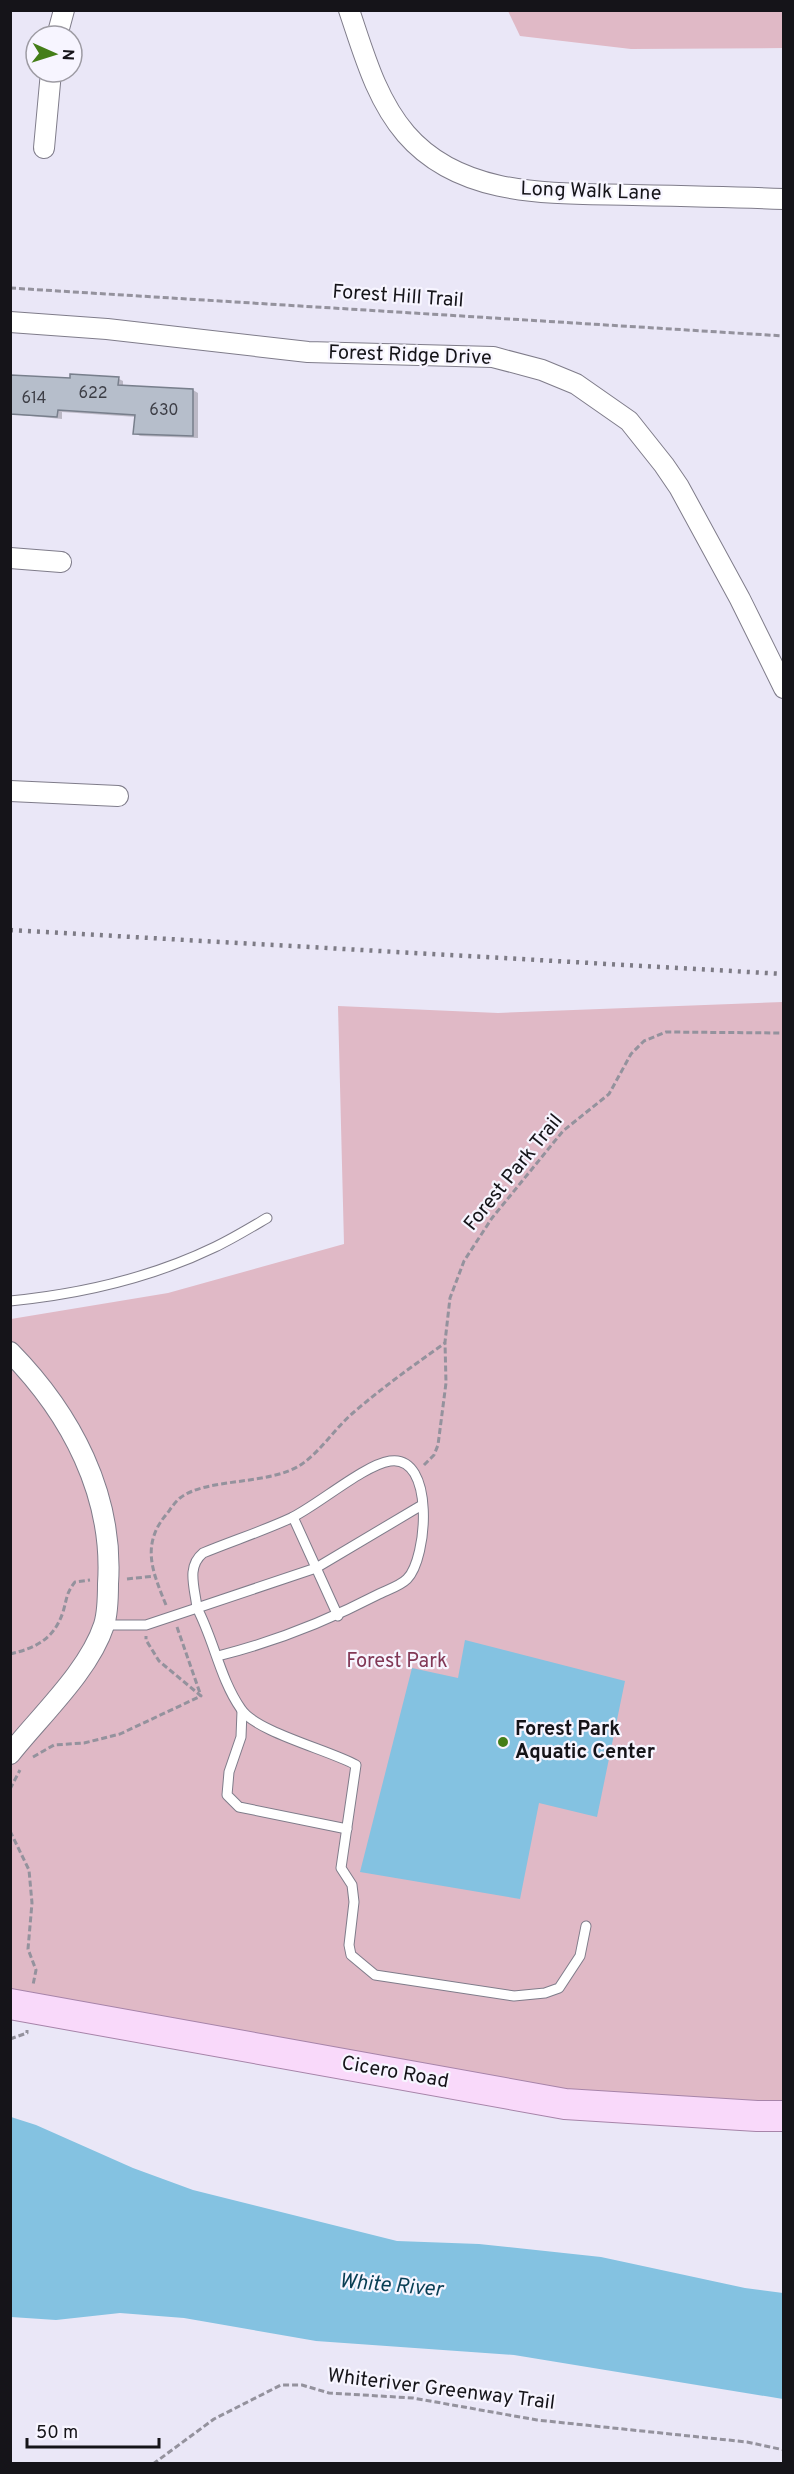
<svg xmlns="http://www.w3.org/2000/svg" width="794" height="2474" viewBox="0 0 794 2474" font-family="Overpass,sans-serif">
<style>
.green{fill:#e0b9c6}
.water{fill:#84c2e1}
.shadow{fill:#0003}
.building{fill:#b6becb;stroke:#787f8c;stroke-width:1.5}
.lines{fill:none;stroke-linecap:round;stroke-linejoin:round}
.service-casing{stroke:#7f7c8a;stroke-width:11}
.minor-casing{stroke:#7f7c8a;stroke-width:22}
.primary-casing{stroke:#a784a9;stroke-width:32}
.path{stroke:#94929d;stroke-width:3;stroke-dasharray:6 3;stroke-linecap:butt}
.service{stroke:#fff;stroke-width:9}
.minor{stroke:#fff;stroke-width:20}
.primary{stroke:#f9d9fa;stroke-width:30}
.rail{stroke:#7d7b85;stroke-width:4.5;stroke-dasharray:3 6;stroke-linecap:butt}
.poi-dot{fill:#447e18;stroke:#f7f5ff;stroke-width:2}
.labels{text-anchor:middle;dominant-baseline:central;stroke-width:4.5;stroke-linejoin:round;paint-order:stroke}
.number-label{font-size:16px;fill:#3d3e46}
.street-label{font-size:20px;fill:#151419;stroke:#f7f5ff}
.park-label{font-size:20px;fill:#813755;stroke:#f7f5ff}
.poi-label{font-size:20px;font-weight:bold;fill:#151419;stroke:#f7f5ff;text-anchor:start}
.water-label{font-size:21px;font-style:italic;fill:#083e54;stroke:#f7f5ff}
</style>
<rect width="100%" height="100%" fill="#eae7f7"/>
<g class="green">
<polygon points="508,11 783,11 783,48 631,49 520,36"/>
<polygon points="783,1002 783,2112 565,2104 11,2006 11,1319 168,1293 344,1244 338,1006 498,1013"/>
</g>
<g class="water">
<polygon points="465,1640 625,1681 597,1817 539,1803 520,1899 360,1872 412,1668 458,1678"/>
<polygon points="11,2117 36,2125 133,2168 193,2190 397,2241 479,2244 601,2257 745,2288 783,2293 783,2399 514,2355 316,2341 184,2318 120,2313 56,2320 11,2317"/>
</g>
<polygon class="shadow" points="10,376 71,379 119,379 123,381 123,387 193,390 198,393 198,438 140,436 135,433 137,417 62,412 62,419 10,414"/>
<polygon class="building" points="70,374 119,377 118,385 193,389 193,436 133,434 135,415 58,410 57,417 10,414 11,375 70,378"/>
<g class="lines">
<defs>
<g id="service">
<path d="M10,1301C81,1294 151,1278 215,1247C232,1239 250,1228 267,1218"/>
<polyline points="293,1517 338,1616"/>
<path d="M104,1625H146L197,1608C214,1640 220,1679 241,1709C256,1732 329,1750 356,1765L341,1868L352,1885L354,1902L349,1945L351,1955L375,1975L514,1996L545,1993L559,1988L580,1956L586,1926"/>
<path d="M218,1656C274,1642 327,1621 379,1594C387,1590 400,1586 407,1579C428,1558 435,1454 390,1461C364,1465 318,1505 291,1518C263,1531 232,1541 203,1553C186,1567 195,1588 197,1608L316,1568L422,1505"/>
<polyline points="242,1711 241,1737 229,1772 227,1795 239,1807 347,1829"/>
</g>
<g id="minor">
<path d="M349,10C364,54 376,99 406,134C462,199 555,193 633,195C683,196 733,197 784,199"/>
<polyline points="57,36 64,10"/>
<polyline points="44,148 51,72"/>
<polyline points="10,322 107,329 308,352 493,357 542,370 576,384 629,421 664,465 679,487 740,599 784,688"/>
<polyline points="10,558 61,562"/>
<polyline points="10,791 118,796"/>
<path d="M10,1352C71,1414 114,1495 108,1584C108,1597 108,1612 104,1625C89,1671 40,1716 10,1754"/>
</g>
<polyline id="primary" points="10,2004 565,2104 757,2116 784,2116"/>
</defs>
<use href="#service" class="service-casing"/>
<use href="#minor" class="minor-casing"/>
<use href="#primary" class="primary-casing"/>
<g class="path">
<polyline points="10,288 784,336"/>
<polyline points="424,1465 434,1455 438,1445 446,1383 445,1342 450,1298 464,1261 492,1218 563,1131 609,1094 631,1054 644,1041 666,1032 784,1033"/>
<polyline points="127,1579 155,1576"/>
<path d="M166,1605C153,1573 141,1546 165,1516C170,1510 174,1503 180,1498C207,1477 270,1486 302,1464C322,1450 336,1427 354,1412C383,1387 414,1365 445,1343"/>
<polyline points="177,1627 201,1696"/>
<path d="M10,1654C36,1648 54,1639 63,1612C67,1599 66,1593 75,1582L90,1580"/>
<polyline points="33,1757 54,1745 84,1743 120,1734 201,1696 159,1661 146,1640 146,1636"/>
<polyline points="10,1789 20,1770"/>
<polyline points="10,1831 29,1870 32,1903 28,1949 36,1970 33,1985"/>
<polyline points="10,2039 27,2033 27,2030"/>
<polyline points="153,2464 214,2419 281,2385 302,2385 329,2393 413,2398 537,2420 747,2442 784,2450"/>
</g>
<use href="#service" class="service"/>
<use href="#minor" class="minor"/>
<use href="#primary" class="primary"/>
<polyline class="rail" points="10,930 784,974"/>
</g>
<circle class="poi-dot" cx="503" cy="1742" r="6"/>
<g class="labels">
<g class="number-label">
<text x="93" y="394">622</text>
<text x="34" y="399">614</text>
<text x="164" y="411">630</text>
</g>
<g class="street-label">
<text transform="translate(591 192) rotate(2)">Long Walk Lane</text>
<text transform="translate(398 297) rotate(4)">Forest Hill Trail</text>
<text transform="translate(410 356) rotate(2)">Forest Ridge Drive</text>
<text transform="translate(514 1173) rotate(-51)">Forest Park Trail</text>
<text transform="translate(395 2073) rotate(10)">Cicero Road</text>
<text transform="translate(441 2390) rotate(7)">Whiteriver Greenway Trail</text>
</g>
<g class="park-label">
<text x="397" y="1662">Forest Park</text>
</g>
<g class="poi-label">
<text x="515" y="1730">Forest Park<tspan x="515" dy="23">Aquatic Center</tspan></text>
</g>
<g class="water-label">
<text transform="translate(391 2286) rotate(5)">White River</text>
</g>
</g>
<rect width="794" height="2474" fill="none" stroke="#151419" stroke-width="24"/>
<g transform="translate(54 54) rotate(93)"><circle r="28" fill="#f7f5ff" stroke="#9d9ba3" stroke-width="1.5"/>
<path d="M0-4.5L10 22L0 15L-10 22Z" fill="#447e18"/>
<text y="-9" font-size="16" font-weight="bold" text-anchor="middle" fill="#151419">N</text>
</g>
<path d="M27 2438v9h132v-9" fill="none" stroke="#151419" stroke-width="3"/>
<text x="36" y="2438" font-size="18" fill="#151419" stroke="#f7f5ff" stroke-width="4.5" paint-order="stroke">50 m</text>
</svg>
